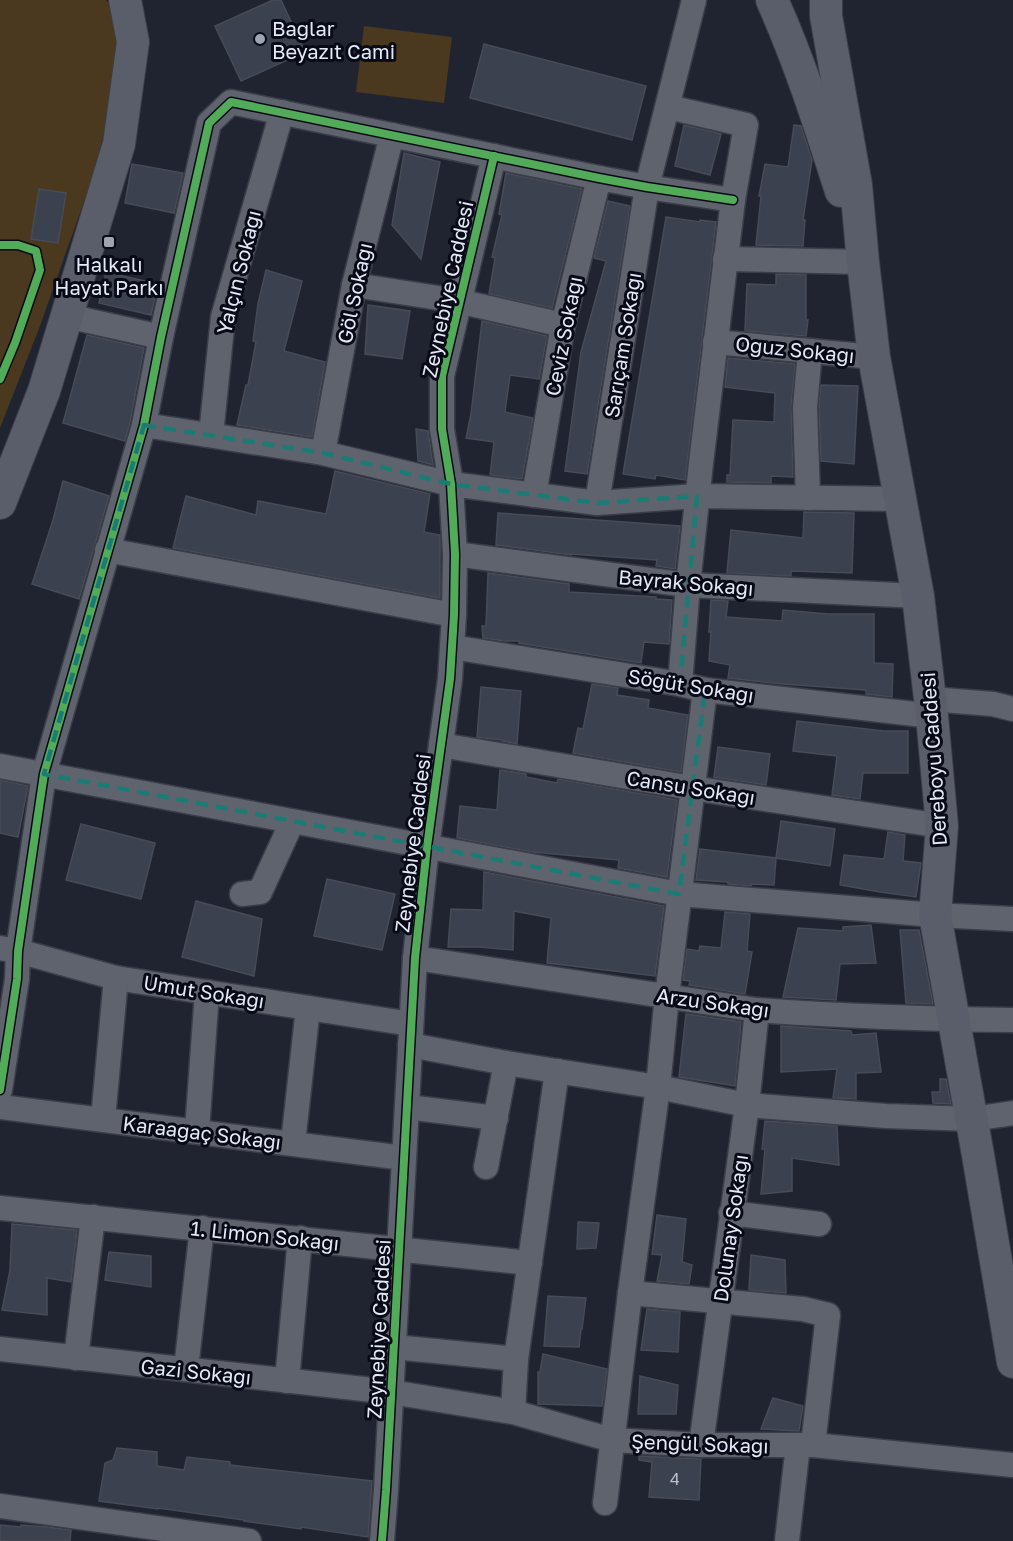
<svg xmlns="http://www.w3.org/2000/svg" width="1013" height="1541" viewBox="0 0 1013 1541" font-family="'Golos Text',sans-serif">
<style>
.green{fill:#4a391e}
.building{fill:#3c414f;stroke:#474b56;stroke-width:1.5}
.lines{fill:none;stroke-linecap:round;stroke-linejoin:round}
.minor-casing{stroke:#3b3e4a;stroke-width:27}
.major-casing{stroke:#3b3e4a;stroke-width:34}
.minor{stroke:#5f636d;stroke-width:24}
.major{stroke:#5a5e6b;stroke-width:32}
.cycleway-casing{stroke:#080b15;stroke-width:11}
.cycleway{stroke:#51ab58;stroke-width:8}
.marked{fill:none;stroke:#1a7c75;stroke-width:4.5;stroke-dasharray:12 8;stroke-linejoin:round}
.poi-dot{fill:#9fa4b3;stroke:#080b15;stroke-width:2}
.labels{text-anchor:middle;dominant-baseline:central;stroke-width:6;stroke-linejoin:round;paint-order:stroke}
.number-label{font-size:16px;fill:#b9bfce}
.poi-label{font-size:20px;fill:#e3e9f9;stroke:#080b15;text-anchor:start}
.street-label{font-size:20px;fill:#e3e9f9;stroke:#080b15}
</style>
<rect width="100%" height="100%" fill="#202431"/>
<g class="green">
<polygon points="0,0 106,0 117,13 125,45 94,173 40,326 0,428"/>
<polygon points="364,26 452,37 444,103 356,92"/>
</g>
<g class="building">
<polygon points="273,0 281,0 305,52 241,81 215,26"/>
<polygon points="484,44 646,86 632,140 470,98"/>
<polygon points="684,125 721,134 710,175 675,166"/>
<polygon points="794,125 801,126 812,160 803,220 805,220 803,246 756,245 761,196 759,196 765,164 788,167"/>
<polygon points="404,153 440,162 421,259 392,225"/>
<polygon points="132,164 183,173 174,213 125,203"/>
<polygon points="506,173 582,189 552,308 489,294 495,258 492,257 502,215 499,214"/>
<polygon points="39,189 66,193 58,243 31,239"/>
<polygon points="608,201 630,206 587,474 565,471 581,352 606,261 594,258"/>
<polygon points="666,217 700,222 700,220 716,222 685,480 656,475 655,479 623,474"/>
<polygon points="266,270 302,281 284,351 325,362 312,437 237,425 246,385 248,385 256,342 253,341 258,304"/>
<polygon points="106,272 158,284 151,315 99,303"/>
<polygon points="776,274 806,275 806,320 808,320 806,336 745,331 747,284 776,285"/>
<polygon points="368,305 410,311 402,359 365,354"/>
<polygon points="482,321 547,336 539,379 510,375 505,412 533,418 522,479 490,475 494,442 466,438 471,414"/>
<polygon points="87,335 144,348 130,422 125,441 63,423"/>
<polygon points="728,358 795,364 791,407 793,477 771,476 771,483 727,482 727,475 730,475 733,420 774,422 775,393 725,387"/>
<polygon points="821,385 858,386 854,464 821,461 819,407"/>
<polygon points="416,429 428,431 433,465 418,461"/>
<polygon points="335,471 430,494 424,532 440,535 440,598 173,548 186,496 256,515 258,501 326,514"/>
<polygon points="63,481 109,496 79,599 32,584 53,520"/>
<polygon points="804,512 854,513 852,573 791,571 791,576 727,573 731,530 803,538"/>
<polygon points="498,513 680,526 675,569 656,566 657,560 571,554 571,555 496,545"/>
<polygon points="488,573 569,584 569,592 656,597 656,599 672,600 669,644 644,642 641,663 519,643 519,641 505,641 483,638 482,626 486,626"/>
<polygon points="711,600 728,601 726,617 782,621 783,610 828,614 874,614 874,663 893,664 892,697 866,694 866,690 782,684 728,678 730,665 709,661 711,632 709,632"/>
<polygon points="592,684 618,688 617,695 649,700 648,708 688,715 681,772 573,753 578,728 583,729"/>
<polygon points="481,687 521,691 517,744 502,741 502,740 477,737"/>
<polygon points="797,721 884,731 908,731 908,773 863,773 860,799 832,795 837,756 793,751"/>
<polygon points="718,747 770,754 766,785 714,777"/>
<polygon points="500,770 526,774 526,777 557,783 558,779 677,800 667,877 618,868 619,860 532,852 457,838 460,806 497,810"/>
<polygon points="0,780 28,786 18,837 0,833"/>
<polygon points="781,821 835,829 830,866 776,858"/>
<polygon points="81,824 155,843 141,899 66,880"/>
<polygon points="888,832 905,835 903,861 921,863 916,897 880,892 840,885 844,855 884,859"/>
<polygon points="700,849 776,858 774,885 751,884 751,886 728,884 728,882 696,880"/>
<polygon points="484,872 664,906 655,976 547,963 551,918 514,911 513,950 479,947 448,947 451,909 483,910"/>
<polygon points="327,879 395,894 382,950 314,936"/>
<polygon points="196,901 262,919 254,976 182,957"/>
<polygon points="725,912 750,914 747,951 752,952 745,994 689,985 690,981 683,980 687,949 699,951 700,946 721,948"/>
<polygon points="871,925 876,963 840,964 836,1000 783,997 798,928 843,931 843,927"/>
<polygon points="900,930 919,930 933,1004 906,1003"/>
<polygon points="686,1014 741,1022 735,1086 679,1077"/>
<polygon points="781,1026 851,1031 852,1035 876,1033 881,1072 856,1073 856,1099 833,1098 837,1069 781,1072"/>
<polygon points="940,1079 946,1079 951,1104 933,1103 932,1092 940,1092"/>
<polygon points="765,1121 837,1126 839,1165 792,1158 792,1191 761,1194 765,1149 762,1149"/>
<polygon points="657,1215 686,1219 682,1262 692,1265 689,1284 657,1281 662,1255 652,1254"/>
<polygon points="578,1222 599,1223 596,1248 577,1249"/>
<polygon points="12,1224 77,1230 71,1282 47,1278 47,1315 2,1310 10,1270"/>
<polygon points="109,1252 151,1256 151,1287 105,1280"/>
<polygon points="751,1255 785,1260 786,1293 749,1290"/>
<polygon points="548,1296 586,1298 582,1329 581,1329 579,1347 544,1346"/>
<polygon points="647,1309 680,1312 678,1352 641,1350"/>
<polygon points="543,1354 607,1369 602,1406 538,1404 538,1372 540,1372"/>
<polygon points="640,1376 678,1385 676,1414 638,1414"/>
<polygon points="773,1398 803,1406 799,1431 761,1429"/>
<polygon points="117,1448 157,1452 157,1466 184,1470 187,1457 230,1462 230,1465 372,1481 368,1537 301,1527 301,1529 244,1521 244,1520 158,1508 158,1509 99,1501 105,1463 113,1460"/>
<polygon points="639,1456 701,1459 699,1500 649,1497 652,1462 639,1460"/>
<polygon points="0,1525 21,1527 21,1525 47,1527 71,1530 70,1541 0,1541"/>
</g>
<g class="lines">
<defs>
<g id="minor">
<polyline points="668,107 746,125 733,200 701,463 688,585 680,684"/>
<polyline points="725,259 863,262"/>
<polyline points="354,285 458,301 563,325"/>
<polyline points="67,316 161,337"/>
<polyline points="715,342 874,357"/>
<polyline points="144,425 323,453 451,484 597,503 697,496 900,499"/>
<polyline points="211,435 223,317 282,112"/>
<polyline points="323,453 354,285 392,135"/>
<polyline points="534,495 563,325 599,178"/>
<polyline points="808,498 805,407 810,351"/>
<polyline points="597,503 647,187 694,0"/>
<polyline points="107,550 454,615"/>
<polyline points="455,554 688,585 918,596"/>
<polyline points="452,647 680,684 705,690 932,716"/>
<polyline points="930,699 993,704 1013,709"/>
<polyline points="441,745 692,788 942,826"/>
<polyline points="0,766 679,894 935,915 1013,919"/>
<polyline points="242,894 260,892 292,822"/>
<polyline points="0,948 18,951 116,978 411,1024"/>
<path d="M415,958L757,1010C842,1016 928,1019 1013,1020"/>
<polyline points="410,1045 506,1063 658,1087 747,1105 886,1116 972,1119 1013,1113"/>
<polyline points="0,1090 17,979 18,951 44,774 144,425 161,337 209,123 231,102 599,178 647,187 733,200"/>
<polyline points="0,1107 404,1158"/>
<polyline points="407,1107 496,1118"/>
<polyline points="103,1119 116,978"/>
<polyline points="197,1131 207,992"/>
<polyline points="293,1143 308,1008"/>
<polyline points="486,1167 506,1063"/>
<polyline points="0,1208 530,1263"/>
<polyline points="731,1213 819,1224"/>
<polyline points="630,1293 803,1309 828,1315 813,1445"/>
<polyline points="394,1347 516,1359"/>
<polyline points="0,1349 391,1392 513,1412 612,1440 701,1445 813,1445 1013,1465"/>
<polyline points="76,1358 93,1217"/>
<polyline points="186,1369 202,1228"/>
<polyline points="287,1381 300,1238"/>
<polyline points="513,1412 516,1359 557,1071"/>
<polyline points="701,1445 747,1105 757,1010"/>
<polyline points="605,1503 630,1293 658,1087 667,996 705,690"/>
<polyline points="0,1506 249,1541"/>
<polyline points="382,1541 386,1490 415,958 427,847 450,679 454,615 455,554 451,484 442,429 442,376 494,156"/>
<polyline points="787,1541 798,1445"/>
</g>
<g id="major">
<path d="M772,0C800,62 820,126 841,191"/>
<polyline points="826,0 826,16 856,185 863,262 874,357 918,596 932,716 942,826 935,915 978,1155 1013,1362"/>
<polyline points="0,503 44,391 119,144 133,42 125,0"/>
</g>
</defs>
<use href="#minor" class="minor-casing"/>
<use href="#major" class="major-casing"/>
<use href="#minor" class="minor"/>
<use href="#major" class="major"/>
<defs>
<g id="cycleway">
<polyline points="0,245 18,245 36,251 40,270 15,343 0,379"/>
<polyline points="0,1090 17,979 18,951 44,774 144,425 161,337 209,123 231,102 599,178 647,187 733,200"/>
<polyline points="382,1541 386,1490 415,958 427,847 450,679 454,615 455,554 451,484 442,429 442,376 494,156"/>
</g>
</defs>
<use href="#cycleway" class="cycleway-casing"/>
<use href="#cycleway" class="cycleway"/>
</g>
<path class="marked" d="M144,425L323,453L451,484L597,503L697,496L680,684L705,690L679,894L44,774Z"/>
<g class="poi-dot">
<circle cx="260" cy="39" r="6"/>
<rect x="103" y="236" width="12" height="12" rx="3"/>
</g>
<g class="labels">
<g class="number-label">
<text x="675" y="1479">4</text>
</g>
<g class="poi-label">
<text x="272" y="28">Bağlar<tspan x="272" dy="23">Beyazıt Cami</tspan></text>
<text x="109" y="264" text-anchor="middle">Halkalı<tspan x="109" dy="23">Hayat Parkı</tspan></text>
</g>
<g class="street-label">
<text transform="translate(238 272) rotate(-76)">Yalçın Sokağı</text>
<text transform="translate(447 289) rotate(-78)">Zeynebiye Caddesi</text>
<text transform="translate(354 293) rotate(-78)">Göl Sokağı</text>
<text transform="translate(563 336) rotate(-79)">Ceviz Sokağı</text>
<text transform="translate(622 345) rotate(-81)">Sarıçam Sokağı</text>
<text transform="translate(795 349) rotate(6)">Oğuz Sokağı</text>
<text transform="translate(686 582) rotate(5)">Bayrak Sokağı</text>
<text transform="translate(691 685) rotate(9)">Söğüt Sokağı</text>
<text transform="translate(933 759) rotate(-94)">Dereboyu Caddesi</text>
<text transform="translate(691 787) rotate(9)">Cansu Sokağı</text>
<text transform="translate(412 843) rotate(-83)">Zeynebiye Caddesi</text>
<text transform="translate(204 991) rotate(9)">Umut Sokağı</text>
<text transform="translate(713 1002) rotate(8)">Arzu Sokağı</text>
<text transform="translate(202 1132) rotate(7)">Karaağaç Sokağı</text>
<text transform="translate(730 1228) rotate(-82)">Dolunay Sokağı</text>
<text transform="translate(265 1235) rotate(6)">1. Limon Sokağı</text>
<text transform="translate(378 1329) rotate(-87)">Zeynebiye Caddesi</text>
<text transform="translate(196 1371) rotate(6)">Gazi Sokağı</text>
<text transform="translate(700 1443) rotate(2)">Şengül Sokağı</text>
</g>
</g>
</svg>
